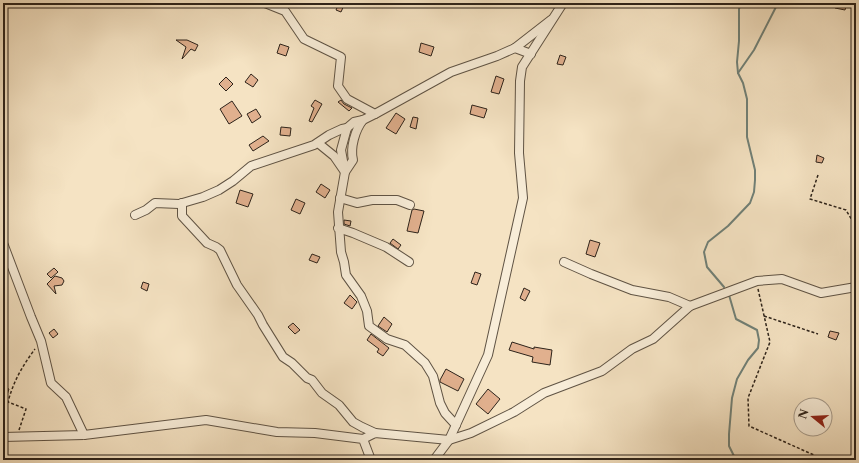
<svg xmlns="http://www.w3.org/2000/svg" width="859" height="463" viewBox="0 0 859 463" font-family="'Libre Caslon Text',serif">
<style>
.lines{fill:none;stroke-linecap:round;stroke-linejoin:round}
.stream{stroke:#708077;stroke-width:2}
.building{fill:#e1b08e;stroke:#2d231a}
.minor-casing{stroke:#5f5344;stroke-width:10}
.path{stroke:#2d231a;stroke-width:1.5;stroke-dasharray:3 2;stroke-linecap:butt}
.minor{stroke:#f8edd8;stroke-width:8}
</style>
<rect width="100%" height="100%" fill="#f5e3c3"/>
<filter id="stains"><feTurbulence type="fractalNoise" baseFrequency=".005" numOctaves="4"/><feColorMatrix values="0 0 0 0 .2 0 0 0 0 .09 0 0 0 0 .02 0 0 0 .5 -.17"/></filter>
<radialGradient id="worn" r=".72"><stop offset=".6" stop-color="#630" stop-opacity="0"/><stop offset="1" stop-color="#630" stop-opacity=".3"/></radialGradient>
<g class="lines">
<g class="stream">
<polyline points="738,73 754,50 778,3"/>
<polyline points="724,287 707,267 704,252 708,242 728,226 750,203 754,192 755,180 755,170 747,137 747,99 743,83 738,73 737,62 739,41 739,9 741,3"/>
<polyline points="729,295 736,319 757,330 759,340 758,348 748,360 737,379 732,398 729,434 729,446 736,460"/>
</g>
</g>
<g class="building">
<polygon points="339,3 345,3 341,12 336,10"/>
<polygon points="836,3 847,3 845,10 835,8"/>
<polygon points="176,40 187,40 198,45 195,51 191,49 182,59 186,47"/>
<polygon points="421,43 434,47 431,56 419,52"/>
<polygon points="280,44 289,47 286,56 277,53"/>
<polygon points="560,55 566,57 563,65 557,64"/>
<polygon points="251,74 258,80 253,87 245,82"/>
<polygon points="496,76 504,79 499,94 491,92"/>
<polygon points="226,77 233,84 226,91 219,84"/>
<polygon points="315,100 322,104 312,122 309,121 314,108 311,106"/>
<polygon points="341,100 344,104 352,108 349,111 338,102"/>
<polygon points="232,101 242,116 229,124 220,109"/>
<polygon points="472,105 487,109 484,118 470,114"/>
<polygon points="256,109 261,117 252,123 247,114"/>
<polygon points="396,113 405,119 396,134 386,128"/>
<polygon points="413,117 418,118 416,129 410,127"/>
<polygon points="281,127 291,128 290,136 280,135"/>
<polygon points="263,136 269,141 253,151 249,145"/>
<polygon points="817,155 824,158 822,163 816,162"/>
<polygon points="321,184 330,190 325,198 316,192"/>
<polygon points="240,190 253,194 248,207 236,203"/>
<polygon points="296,199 305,203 300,214 291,210"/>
<polygon points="414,209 424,211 418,233 407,231 412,210"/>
<polygon points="344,220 351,221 350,226 344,224"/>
<polygon points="393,239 401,245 398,249 390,243"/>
<polygon points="590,240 600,243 595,257 586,254"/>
<polygon points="312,254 320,257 317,263 309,260"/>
<polygon points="54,268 58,272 51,278 47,274"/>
<polygon points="475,272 481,274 477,285 471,283"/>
<polygon points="55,276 62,278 64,281 62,285 54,286 56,294 47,284"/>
<polygon points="143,282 149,284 147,291 141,288"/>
<polygon points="524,288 530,291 525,301 520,298"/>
<polygon points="350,295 357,302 352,309 344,303"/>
<polygon points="384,317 392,324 387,332 378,326"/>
<polygon points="293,323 300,330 295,334 288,327"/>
<polygon points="54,329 58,334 53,338 49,333"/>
<polygon points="830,331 839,333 836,340 828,337"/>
<polygon points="371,334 389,348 383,356 377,352 379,349 367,340"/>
<polygon points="512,342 534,349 534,347 552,350 550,365 532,362 533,357 509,350"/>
<polygon points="446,369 464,379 458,391 440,382 440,380"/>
<polygon points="3,387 9,389 4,404 3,404"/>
<polygon points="488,389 500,399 488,414 476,404"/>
</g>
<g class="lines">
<defs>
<g id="minor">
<polyline points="265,3 285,11 304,39 341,57 338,86 347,99 375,114 451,72 497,56 515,48 531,54"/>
<polyline points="515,48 551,20"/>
<polyline points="375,114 363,120 354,122 347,128 341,150 345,172 338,212 341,252 344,262 346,275 361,296 367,311 369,326 387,339 405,345 425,363 433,376 440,403 445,413 456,425"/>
<path d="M318,143L334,156L345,172L353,160C350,148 355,130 363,120"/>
<polyline points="340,198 357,203 372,200 397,200 410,205"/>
<polyline points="182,203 182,216 207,243 216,247 220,250 237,285 258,315 263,325 283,357 292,363 307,378 312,380 322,393 339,405 353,422 362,427 375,433"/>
<polyline points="135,215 146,210 155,203 179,204 203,197 219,190 233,181 251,166 314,145 329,135 342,129 347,128"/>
<polyline points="338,228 353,233 386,247 409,262"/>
<polyline points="3,243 31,317 41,341 51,383 66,397 84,435"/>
<polyline points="564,262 591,274 632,290 669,297 690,306"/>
<polyline points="3,437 84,435 206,420 277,432 315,433 363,439 371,460"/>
<polyline points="363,439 375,433 449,440 471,433 514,412 544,393 602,371 632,349 653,339 690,306 757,281 782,279 821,293 856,287"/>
<polyline points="434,460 449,440 488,355 523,198 519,153 520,81 522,67 563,3"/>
</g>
</defs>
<use href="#minor" class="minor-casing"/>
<g class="path">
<polyline points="818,175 810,199 846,210 856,227"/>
<polyline points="758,289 770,342 748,398 749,426 825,460"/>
<polyline points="764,316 818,334"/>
<path d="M19,430L26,409L8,402C13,382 23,365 35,349"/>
</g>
<use href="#minor" class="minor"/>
</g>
<rect width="859" height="463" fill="none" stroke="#f5e3c3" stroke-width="16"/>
<rect x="4" y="4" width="851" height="455" fill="none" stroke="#2d231a" stroke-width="2"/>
<rect x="8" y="8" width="843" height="447" fill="none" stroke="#2d231a"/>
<g transform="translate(813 417) rotate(288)"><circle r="19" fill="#f8edd8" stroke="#a79c8c"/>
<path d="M0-3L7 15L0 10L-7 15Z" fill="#8f2418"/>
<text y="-6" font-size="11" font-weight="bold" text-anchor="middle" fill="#2d231a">N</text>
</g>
<rect width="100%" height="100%" filter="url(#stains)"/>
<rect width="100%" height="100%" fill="url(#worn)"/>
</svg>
